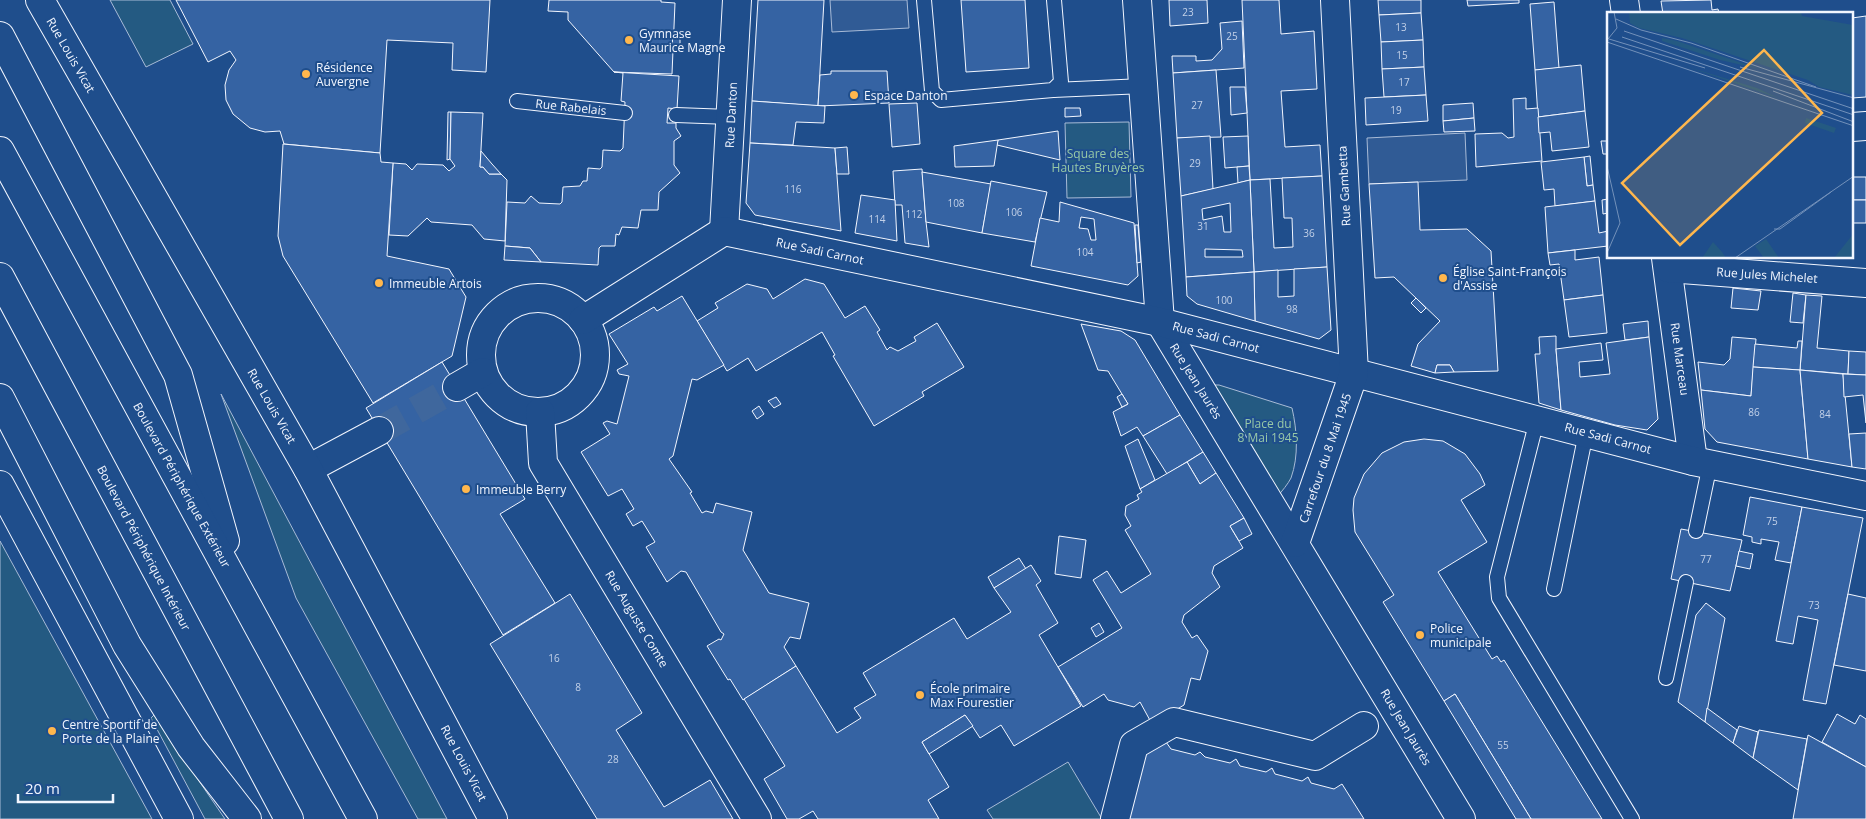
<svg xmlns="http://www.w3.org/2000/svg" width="1866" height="819" viewBox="0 0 1866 819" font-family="'Open Sans',sans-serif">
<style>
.green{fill:#245a82;stroke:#a8bbd7}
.parking{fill:#305b95;stroke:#a8bbd7}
.building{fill:#3563a3;stroke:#f2f6ff;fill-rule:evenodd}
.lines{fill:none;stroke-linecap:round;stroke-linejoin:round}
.street-tunnel{stroke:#3f679d;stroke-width:28;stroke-dasharray:28 14;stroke-linecap:butt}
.lane-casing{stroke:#f2f6ff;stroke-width:16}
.street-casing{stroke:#f2f6ff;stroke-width:30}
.secondary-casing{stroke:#f2f6ff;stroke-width:30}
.highway-casing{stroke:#f2f6ff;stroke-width:30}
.lane{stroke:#1f4e8c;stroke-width:14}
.street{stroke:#1f4e8c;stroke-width:28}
.secondary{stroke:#1f4e8c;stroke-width:28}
.highway{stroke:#1f4e8c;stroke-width:28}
.poi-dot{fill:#ffb74d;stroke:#1f4e8c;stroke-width:2}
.labels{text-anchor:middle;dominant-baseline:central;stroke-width:4;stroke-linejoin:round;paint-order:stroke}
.number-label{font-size:10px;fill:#c3d1e8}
.poi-label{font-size:12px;fill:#f2f6ff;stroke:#1f4e8c;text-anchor:start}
.street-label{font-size:12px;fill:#f2f6ff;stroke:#1f4e8c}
.park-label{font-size:12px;fill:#97c8a6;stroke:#1f4e8c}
.inset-road{fill:none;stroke:#7391ba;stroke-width:1}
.view{fill:#ffb74d;fill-opacity:0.15;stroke:#ffb74d;stroke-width:2.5}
.inset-edge{fill:none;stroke:#f2f6ff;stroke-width:2.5}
</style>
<rect width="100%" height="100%" fill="#1f4e8c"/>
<g class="green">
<polygon points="110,0 170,0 193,44 146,67"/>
<polygon points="1129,122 1131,197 1067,198 1065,123"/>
<path d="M1212,385H1219L1292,408C1297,430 1299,456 1291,478C1288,484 1282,491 1277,497Z"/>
<polygon points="221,394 447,819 418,819 296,598"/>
<polygon points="0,541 152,819 0,819"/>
<polygon points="154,715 225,819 205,819 151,718"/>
<polygon points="1068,762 1102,819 993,819 987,810"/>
</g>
<g class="parking">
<polygon points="830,0 907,0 909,28 832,32"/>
<polygon points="1465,133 1467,180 1369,184 1367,138"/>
</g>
<g class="building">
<polygon points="176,0 490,0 486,72 452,70 453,43 387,40 380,153 284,144 280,131 265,132 250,128 233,114 226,100 225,85 229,70 236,60 230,51 208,62"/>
<polygon points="549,0 661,0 661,2 675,3 672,74 614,72 568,20 568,12 548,11"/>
<polygon points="758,0 824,0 818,106 752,101"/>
<polygon points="961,0 1025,0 1029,68 966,72"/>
<polygon points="1169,0 1207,0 1208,23 1170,26"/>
<polygon points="1242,0 1279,0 1281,34 1314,31 1317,89 1281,91 1285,147 1320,145 1322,176 1250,180"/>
<polygon points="1378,0 1421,0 1421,13 1379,15"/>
<polygon points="1467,0 1519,0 1519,3 1468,6"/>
<polygon points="1711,0 1712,10 1718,9 1719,14 1663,14 1661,1"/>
<polygon points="1554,2 1559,68 1535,70 1530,4"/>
<polygon points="1421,13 1423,40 1381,42 1379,15"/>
<polygon points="1866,16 1866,97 1852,98 1852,18"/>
<polygon points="1242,21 1244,68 1173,73 1172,56 1196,56 1196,61 1212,60 1222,49 1220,23"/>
<polygon points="673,31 680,32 680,50 672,50"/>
<polygon points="1423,40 1424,67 1382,69 1381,42"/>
<polygon points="1581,65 1585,111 1538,117 1535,70"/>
<polygon points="1424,67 1426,95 1384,97 1382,69"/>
<polygon points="1216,70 1221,137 1177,138 1173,73"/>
<polygon points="831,71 887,71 889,103 818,106 820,75 831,74"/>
<polygon points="614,72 679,76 677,109 668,108 667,123 676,123 676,128 681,136 674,141 674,165 680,173 659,192 658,210 641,210 638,228 622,227 619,235 616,234 615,246 601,246 599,248 598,265 541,262 530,248 505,246 507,202 525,203 531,196 539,203 560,204 562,202 563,187 580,186 583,181 587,181 588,168 600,169 602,167 603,150 620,151 623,148 625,102 621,101 623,73"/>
<polygon points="1230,87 1245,87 1247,113 1231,115"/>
<polygon points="1426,95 1428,121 1366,125 1365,98"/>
<polygon points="1526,98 1526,109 1538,108 1542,161 1476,167 1475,134 1502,133 1508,138 1514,137 1513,99"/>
<polygon points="752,101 825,106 824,123 796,122 793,145 750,143"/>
<polygon points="917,103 920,144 892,147 889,104"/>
<polygon points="1473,103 1474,118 1443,121 1443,105"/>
<polygon points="1065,108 1080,108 1081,116 1065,117"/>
<polygon points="1585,111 1589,147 1552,151 1550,132 1539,133 1538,117"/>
<polygon points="448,112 451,112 450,159 447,160"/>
<polygon points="451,112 483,113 480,167 483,167 489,174 501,174 507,180 505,241 484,239 472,225 431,222 427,218 408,236 389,235 393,163 406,164 412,170 417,164 443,165 449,171 455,166 450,159"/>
<polygon points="1474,118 1475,131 1444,132 1443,121"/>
<polygon points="1058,131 1060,160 997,145 998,140"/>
<polygon points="1210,136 1213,189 1181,196 1177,138"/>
<polygon points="1248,136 1249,166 1225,168 1223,137"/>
<polygon points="998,140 994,166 955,167 954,146"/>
<polygon points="1601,141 1608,141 1608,154 1603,154"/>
<polygon points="750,143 835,148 841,231 755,215 746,203"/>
<polygon points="283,144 380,153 381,162 393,163 387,256 449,269 466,297 452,356 373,403 283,256 278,236"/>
<polygon points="847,147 849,174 837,174 835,148"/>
<polygon points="481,151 492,164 501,174 489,174 483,167 480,167"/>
<polygon points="1590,156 1593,185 1587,186 1584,157"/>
<polygon points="1584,157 1587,186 1593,185 1595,201 1555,206 1554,189 1544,190 1541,162"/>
<polygon points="1249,166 1250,180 1238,183 1237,167"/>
<polygon points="922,169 926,222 929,247 905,243 902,205 895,205 893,171"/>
<polygon points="922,172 991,184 982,233 926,222"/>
<polygon points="1322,176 1327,267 1254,272 1250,180 1270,179 1274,248 1293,247 1292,218 1284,218 1282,178"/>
<rect x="1852" y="177" width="14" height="23"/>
<path d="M1250,180L1254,272L1186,277L1181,196ZM1230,203L1231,232H1224L1222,216L1203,220L1202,209ZM1205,249L1242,250L1243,257H1205Z"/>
<polygon points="991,181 1047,192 1035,242 982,233"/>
<polygon points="1418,182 1420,230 1467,229 1491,251 1498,371 1454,372 1450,365 1437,365 1435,373 1411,366 1418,344 1440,321 1394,277 1375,278 1369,184"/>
<polygon points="861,195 895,200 897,241 855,233"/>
<polygon points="1608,199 1608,213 1603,214 1602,200"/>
<rect x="1852" y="200" width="14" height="23"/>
<polygon points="1595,201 1599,233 1608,231 1608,246 1548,253 1545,207"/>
<path d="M1060,202L1134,223L1138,276L1128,285L1031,266L1040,218L1059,222ZM1081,217L1094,219L1096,240H1091L1088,229L1079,228Z"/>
<polygon points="1135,225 1138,225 1141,262 1137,263"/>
<polygon points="505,246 530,248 541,262 504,260"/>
<polygon points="1575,250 1575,260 1599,257 1603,295 1564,300 1559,264 1550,265 1548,253"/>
<polygon points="1327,267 1331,330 1319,339 1255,321 1254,272 1278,270 1278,297 1294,296 1294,269"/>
<polygon points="1254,272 1255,321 1197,304 1187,296 1186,277"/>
<polygon points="805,279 824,284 845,318 865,306 880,330 877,332 887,350 890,347 898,351 916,341 914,337 937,323 964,367 922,392 924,396 874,426 833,356 835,355 822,332 756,371 748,358 727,371 697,321 718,308 715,303 747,284 767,289 773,299"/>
<polygon points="1733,288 1761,291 1758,310 1731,308"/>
<polygon points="1793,293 1806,295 1803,323 1790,322"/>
<polygon points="1603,295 1607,333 1569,337 1564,300"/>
<polygon points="1806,295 1822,296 1817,348 1849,351 1848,374 1800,370"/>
<polygon points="682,296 724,365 697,380 692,379 673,456 669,459 692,492 690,493 702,513 706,511 713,513 716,503 752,512 743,550 769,593 809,603 800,639 790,637 784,647 796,666 743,700 730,679 728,680 707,646 719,639 721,640 724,634 721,632 686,572 681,571 667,582 646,547 655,542 642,521 633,526 626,514 634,509 622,489 608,496 581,452 610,434 603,423 607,421 617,424 629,376 619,374 617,370 628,364 609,334 654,307 657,311"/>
<polygon points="1416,298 1426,308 1421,313 1411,303"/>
<polygon points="1648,321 1649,337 1625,340 1623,324"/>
<polygon points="1081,324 1121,331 1135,340 1180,415 1143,436 1137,427 1121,436 1113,412 1128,404 1108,371 1098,370"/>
<polygon points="1556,336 1556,349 1561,410 1539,403 1535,354 1540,354 1539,337"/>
<polygon points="1649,337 1658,419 1647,430 1615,425 1561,410 1556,349 1601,343 1603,360 1579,362 1580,377 1610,374 1606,343"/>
<polygon points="1732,337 1756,339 1751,396 1701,390 1698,362 1724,365 1730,359"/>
<polygon points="1798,341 1802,341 1800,370 1753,367 1755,344 1797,348"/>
<polygon points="1849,351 1866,352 1866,375 1848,374"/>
<polygon points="442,362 525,499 500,514 555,603 503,635 366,408"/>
<polygon points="1437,365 1450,365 1454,372 1435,373"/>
<polygon points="1753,367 1800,370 1808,459 1717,442 1705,429 1701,390 1751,396"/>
<polygon points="1800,370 1843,374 1852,467 1808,459"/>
<polygon points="1843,374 1866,375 1866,423 1863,395 1844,397"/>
<polygon points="1122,394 1128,404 1122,407 1117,397"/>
<polygon points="776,397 781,404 774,408 768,401"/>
<polygon points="759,406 764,414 757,419 752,411"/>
<polygon points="1180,415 1203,452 1167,474 1143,436"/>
<polygon points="1866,433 1866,469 1852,467 1849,434"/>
<polygon points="1138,439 1155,480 1140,489 1125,446"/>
<polygon points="1424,439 1443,441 1465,454 1480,474 1485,485 1461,500 1487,542 1438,572 1492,659 1497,656 1501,662 1504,660 1602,819 1531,819 1455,694 1444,701 1383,602 1394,595 1355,532 1353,510 1354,498 1364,474 1382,453 1404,442"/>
<polygon points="1203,452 1216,473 1200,484 1187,462"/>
<polygon points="1187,462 1200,484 1216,473 1244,518 1230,526 1243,548 1214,566 1212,573 1220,587 1184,615 1182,622 1192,638 1197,635 1208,651 1200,680 1191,678 1184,705 1152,724 1140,702 1134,707 1108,700 1104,694 1083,707 1058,667 1122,628 1093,580 1107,571 1121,593 1151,574 1125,530 1131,526 1125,515 1126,506 1139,499 1137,495 1142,492 1140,489"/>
<polygon points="1750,497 1802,507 1791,563 1775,560 1779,542 1761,539 1761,544 1752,542 1752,537 1743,535"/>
<polygon points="1802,507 1863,518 1826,704 1803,700 1818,620 1798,616 1793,644 1776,641"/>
<polygon points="1244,518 1252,534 1239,541 1230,526"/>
<polygon points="1681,529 1742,540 1730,591 1671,579"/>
<polygon points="1059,536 1086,540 1081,578 1055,574"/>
<polygon points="1739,551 1753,554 1750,569 1736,566"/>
<polygon points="1019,558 1026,569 994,588 988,577"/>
<polygon points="1031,565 1041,581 1036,585 1058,623 1039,635 1081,706 1014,746 1001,725 980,738 965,715 922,742 949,787 928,800 939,819 818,819 813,811 799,819 787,819 764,779 785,766 744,699 796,666 837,733 861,718 854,708 876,695 863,673 954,618 967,639 1011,612 994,588"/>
<polygon points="570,594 642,713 616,730 664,807 710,780 733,819 597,819 490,644"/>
<polygon points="1848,594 1866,598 1866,671 1834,665"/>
<polygon points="1706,603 1725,618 1705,722 1678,702 1696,615"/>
<polygon points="1099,623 1104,632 1096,637 1091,628"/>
<polygon points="1455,694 1531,819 1516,819 1444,701"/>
<polygon points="1707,708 1737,730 1733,743 1705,722"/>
<polygon points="1837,714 1855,724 1860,715 1866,719 1866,767 1822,742"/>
<polygon points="965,715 973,726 929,754 922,742"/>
<polygon points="1739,726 1758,732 1753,758 1733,743"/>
<polygon points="1759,730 1807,739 1798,790 1753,758"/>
<polygon points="1808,735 1866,767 1866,819 1793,819"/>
<polygon points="1166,742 1171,749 1195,755 1200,752 1205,757 1230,763 1236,759 1240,766 1266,772 1272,768 1275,774 1302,781 1308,777 1311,783 1334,789 1342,784 1364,819 1128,819 1146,747"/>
</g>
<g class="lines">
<polyline class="street-tunnel" points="379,431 457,387"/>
<defs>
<g id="lane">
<polyline points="924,0 932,91 941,100 1053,90 1061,82 1054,0"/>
<polyline points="1053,90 1144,86"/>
<polyline points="517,101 625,113"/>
<polyline points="676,115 730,117"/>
<polyline points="1537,420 1497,577 1499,598 1632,819"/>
<polyline points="1696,531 1710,464"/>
<polyline points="1554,589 1586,433"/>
<polyline points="1666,678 1686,582"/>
</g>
<g id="street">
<polyline points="1137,0 1160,322 1461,819"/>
<polyline points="1624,0 1626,14"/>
<polyline points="1852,127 1866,126"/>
<polyline points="724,231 737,0"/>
<polyline points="1666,258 1693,461"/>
<polyline points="1668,268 1866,283"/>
<circle cx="538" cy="355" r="57"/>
<polyline points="583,320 724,231 1160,322 1693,461 1866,496"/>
<polyline points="457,387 483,372"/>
<polyline points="540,412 543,463 757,819"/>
<polyline points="308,469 379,431"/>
<polyline points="1295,543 1354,373 1335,0"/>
<polyline points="1115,819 1134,745 1174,722 1315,756 1364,726"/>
</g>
<polyline id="secondary" points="40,0 308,469 493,819"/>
<g id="highway">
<polyline points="0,36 178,375 225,541"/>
<polyline points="0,151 363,819"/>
<polyline points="0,277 289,819"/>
<polyline points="0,398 127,645 191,747 247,819"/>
<polyline points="0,485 179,819"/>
</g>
</defs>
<use href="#lane" class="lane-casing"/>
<use href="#street" class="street-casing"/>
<use href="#secondary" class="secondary-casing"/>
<use href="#highway" class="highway-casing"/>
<use href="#lane" class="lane"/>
<use href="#street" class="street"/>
<use href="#secondary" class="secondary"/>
<use href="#highway" class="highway"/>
</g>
<g class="poi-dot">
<circle cx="629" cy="40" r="5"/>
<circle cx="306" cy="74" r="5"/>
<circle cx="854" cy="95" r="5"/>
<circle cx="1443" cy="278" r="5"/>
<circle cx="379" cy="283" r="5"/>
<circle cx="466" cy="489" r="5"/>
<circle cx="1420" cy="635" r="5"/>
<circle cx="920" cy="695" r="5"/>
<circle cx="52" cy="731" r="5"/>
</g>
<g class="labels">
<g class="number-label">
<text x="1188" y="12">23</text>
<text x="1401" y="27">13</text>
<text x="1232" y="36">25</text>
<text x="1402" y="55">15</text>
<text x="1404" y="82">17</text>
<text x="1197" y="105">27</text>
<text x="1396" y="110">19</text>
<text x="1195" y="163">29</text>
<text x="793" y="189">116</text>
<text x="956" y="203">108</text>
<text x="1014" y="212">106</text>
<text x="914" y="214">112</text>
<text x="877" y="219">114</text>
<text x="1203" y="226">31</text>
<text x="1309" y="233">36</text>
<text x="1085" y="252">104</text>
<text x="1224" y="300">100</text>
<text x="1292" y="309">98</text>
<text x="1754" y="412">86</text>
<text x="1825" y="414">84</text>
<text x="1772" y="521">75</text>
<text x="1706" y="559">77</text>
<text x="1814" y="605">73</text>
<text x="554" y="658">16</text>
<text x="578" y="687">8</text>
<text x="1503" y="745">55</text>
<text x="613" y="759">28</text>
</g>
<g class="poi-label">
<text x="639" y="33">Gymnase<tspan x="639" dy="14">Maurice Magne</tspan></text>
<text x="316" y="67">Résidence<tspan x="316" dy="14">Auvergne</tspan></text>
<text x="864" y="95">Espace Danton</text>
<text x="1453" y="271">Église Saint-François<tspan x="1453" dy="14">d'Assise</tspan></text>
<text x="389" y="283">Immeuble Artois</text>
<text x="476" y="489">Immeuble Berry</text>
<text x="1430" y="628">Police<tspan x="1430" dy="14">municipale</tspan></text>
<text x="930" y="688">École primaire<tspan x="930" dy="14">Max Fourestier</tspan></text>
<text x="62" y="724">Centre Sportif de<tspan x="62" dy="14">Porte de la Plaine</tspan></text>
</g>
<g class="street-label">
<text transform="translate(71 55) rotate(60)">Rue Louis Vicat</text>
<text transform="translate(571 107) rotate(6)">Rue Rabelais</text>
<text transform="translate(731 115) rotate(-87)">Rue Danton</text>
<text transform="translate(1344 186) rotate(-93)">Rue Gambetta</text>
<text transform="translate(820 251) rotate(12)">Rue Sadi Carnot</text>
<text transform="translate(1767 275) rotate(4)">Rue Jules Michelet</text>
<text transform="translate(1216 337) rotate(15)">Rue Sadi Carnot</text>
<text transform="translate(1680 359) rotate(82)">Rue Marceau</text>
<text transform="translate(1196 381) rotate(58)">Rue Jean Jaurès</text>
<text transform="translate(272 406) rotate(60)">Rue Louis Vicat</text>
<text transform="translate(1608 438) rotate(15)">Rue Sadi Carnot</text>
<text transform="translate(1325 458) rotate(-71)">Carrefour du 8 Mai 1945</text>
<text transform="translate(182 485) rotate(61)">Boulevard Périphérique Extérieur</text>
<text transform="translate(144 548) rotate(62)">Boulevard Périphérique Intérieur</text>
<text transform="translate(637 619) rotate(59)">Rue Auguste Comte</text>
<text transform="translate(1406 727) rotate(59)">Rue Jean Jaurès</text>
<text transform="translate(464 763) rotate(62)">Rue Louis Vicat</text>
</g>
<g class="park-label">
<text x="1098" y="153">Square des<tspan x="1098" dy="14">Hautes Bruyères</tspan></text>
<text x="1268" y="423">Place du<tspan x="1268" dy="14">8 Mai 1945</tspan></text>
</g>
</g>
<g transform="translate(1607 12)">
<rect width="246" height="246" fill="#1f4e8c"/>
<path d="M22,0H194L195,4L246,13V83L212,75L201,68L75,26L32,16L23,11ZM55,26L70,29L153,57L113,48L55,29ZM78,54L150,76L171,86ZM199,106L229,116L227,121L198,111ZM246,222V246H227L243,226ZM159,227L172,246H157L148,234ZM106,230L115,240L119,246H95Z" fill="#245a82"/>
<path class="inset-road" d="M9,7L34,18L84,31L209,75M17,19L247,97M15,25L247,103M1,27L10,16L7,0M2,27L98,56M0,30L247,114M133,55L247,86M166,79L247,110M0,154L13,211L0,241M167,217H173L224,180M128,246L247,164"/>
<path class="view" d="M157,38L215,101L73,233L15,171Z"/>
<rect width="246" height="246" class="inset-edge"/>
</g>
<path d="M18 794v8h95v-8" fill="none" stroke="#f2f6ff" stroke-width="2.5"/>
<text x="25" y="794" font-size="15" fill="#f2f6ff" stroke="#1f4e8c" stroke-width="4" paint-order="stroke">20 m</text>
</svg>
